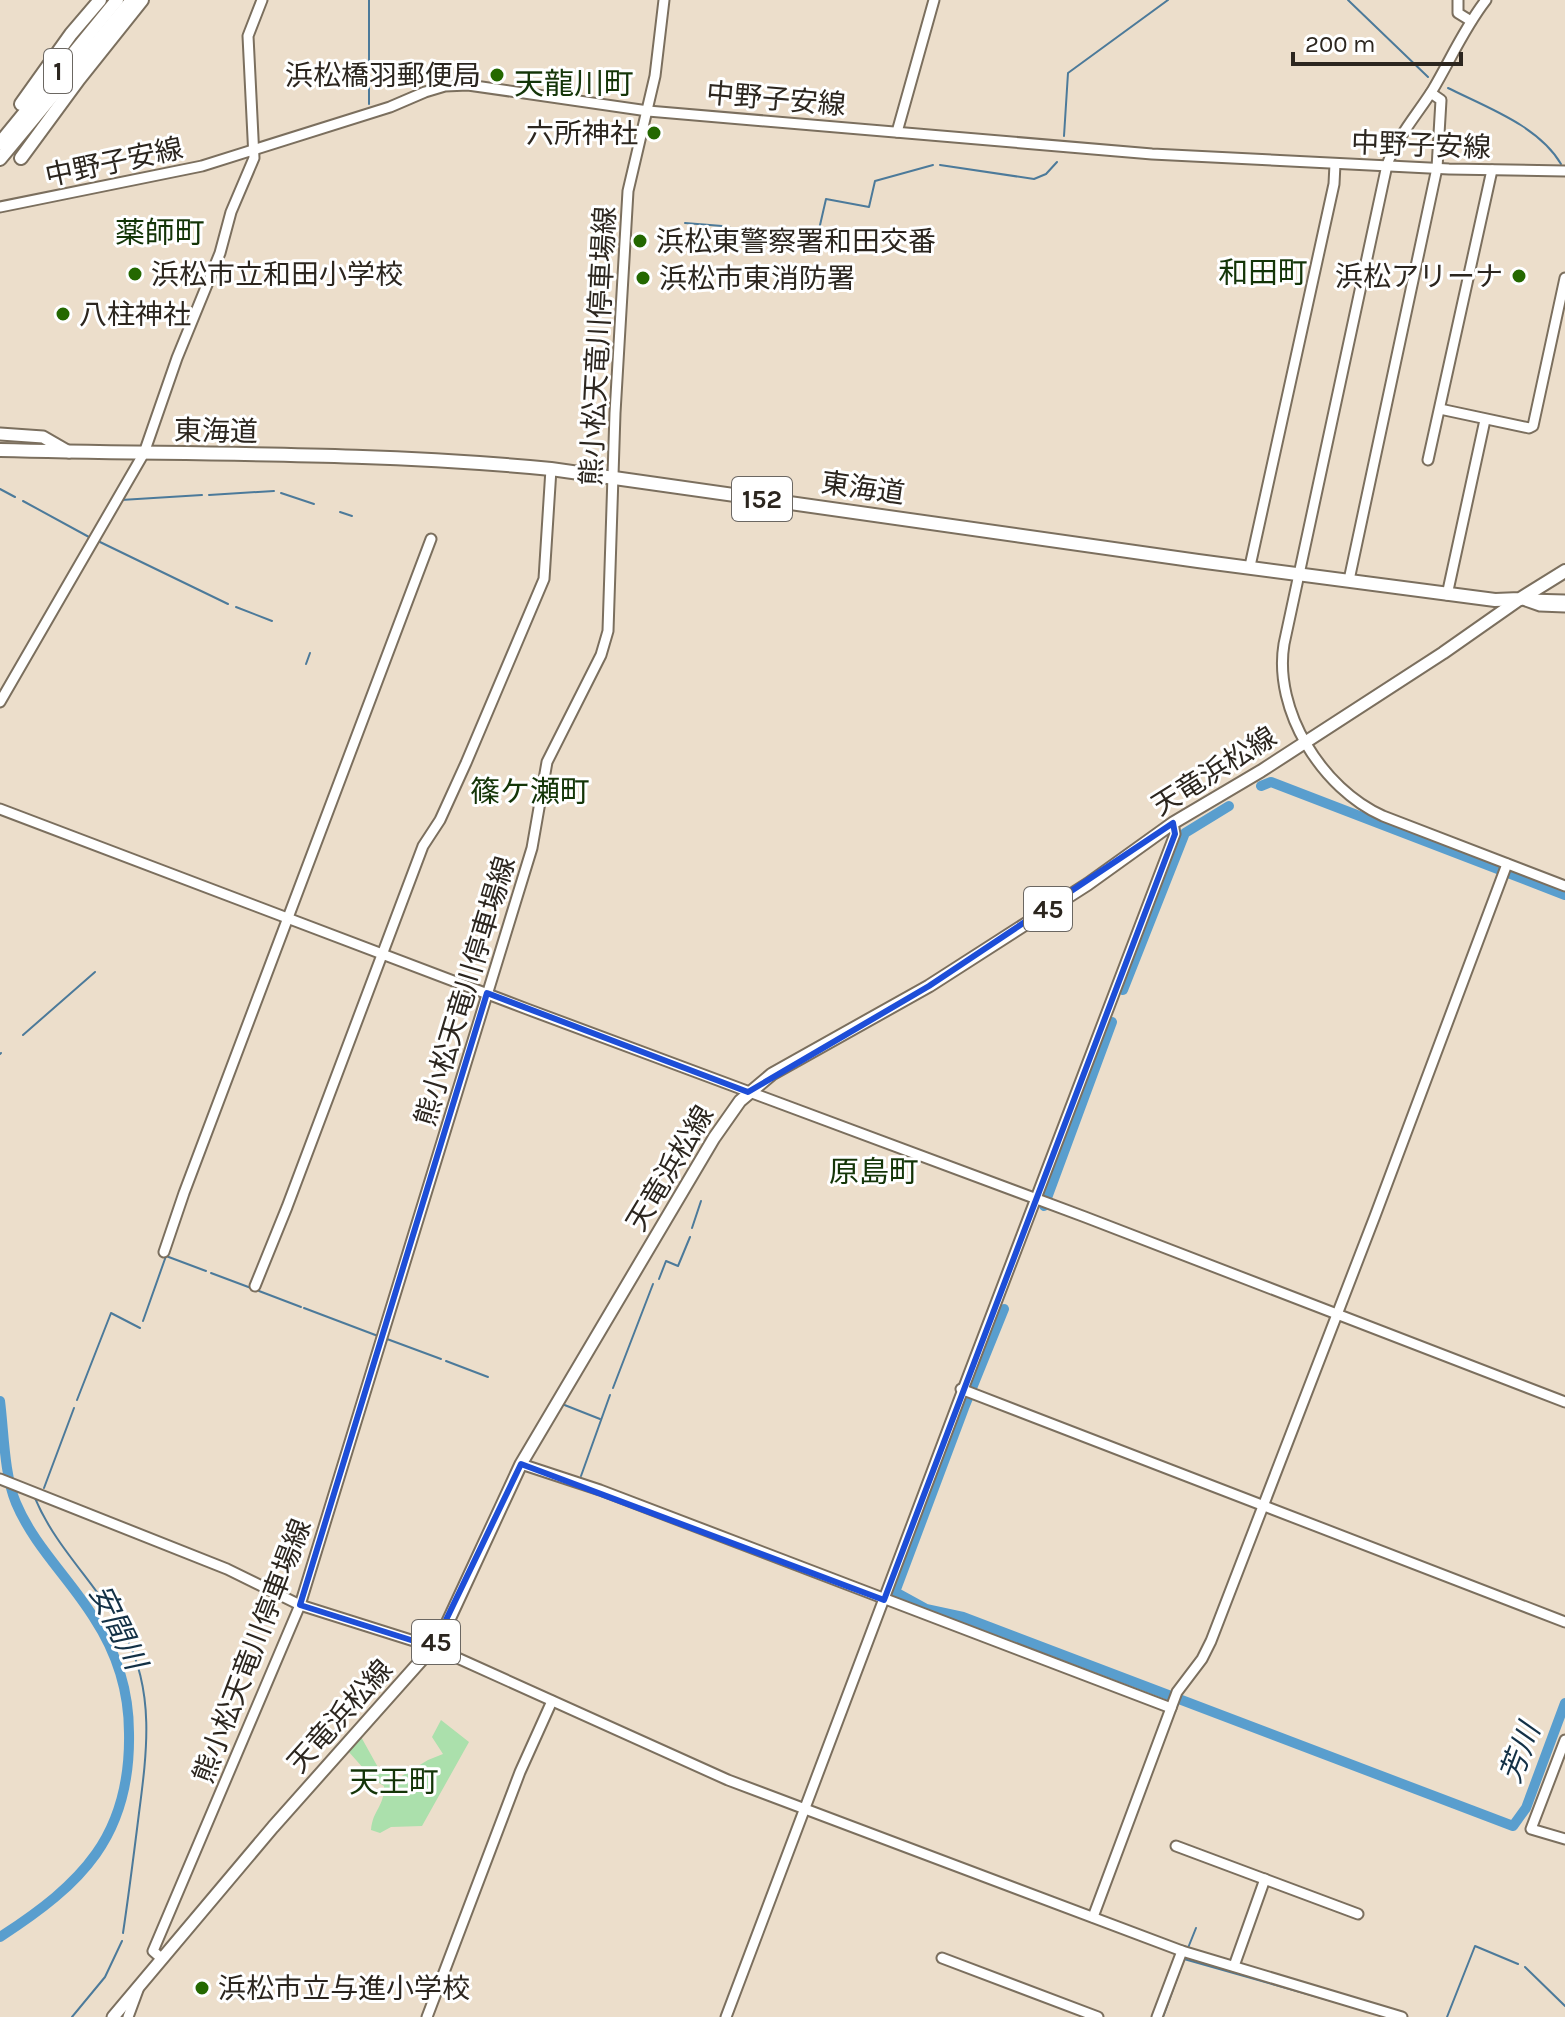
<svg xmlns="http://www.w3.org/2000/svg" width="1565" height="2017" viewBox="0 0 1565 2017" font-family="Karla,'Noto Sans JP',sans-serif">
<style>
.green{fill:#abe0ac}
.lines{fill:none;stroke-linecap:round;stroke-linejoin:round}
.stream{stroke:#4c7a9a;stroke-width:2}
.river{stroke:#599ece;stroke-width:10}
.secondary-casing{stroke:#7b6f5e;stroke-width:13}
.primary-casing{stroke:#7b6f5e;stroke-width:15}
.highway-casing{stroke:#7b6f5e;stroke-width:16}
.secondary{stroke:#fff;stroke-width:9}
.primary{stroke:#fff;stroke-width:11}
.highway{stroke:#fff;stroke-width:12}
.marked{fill:none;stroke:#1d4ed8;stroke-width:6;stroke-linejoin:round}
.poi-dot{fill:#246800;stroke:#fff;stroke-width:3}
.labels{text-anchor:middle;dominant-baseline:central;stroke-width:6;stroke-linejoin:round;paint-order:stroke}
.shield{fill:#fff;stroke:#6b6762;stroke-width:2}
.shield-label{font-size:26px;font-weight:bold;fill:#2c261f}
.poi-label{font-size:28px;fill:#2c261f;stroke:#fff;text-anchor:start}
.street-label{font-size:28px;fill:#2c261f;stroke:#fff}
.neighbourhood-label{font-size:30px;fill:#143508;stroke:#fff}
.water-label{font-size:30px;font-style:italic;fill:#133146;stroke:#fff}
</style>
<rect width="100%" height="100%" fill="#ecdecb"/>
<path class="green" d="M441,1720L469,1742L422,1826L391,1827L380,1833L371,1830C373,1809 384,1808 384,1786L373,1779L348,1751L360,1735L380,1771L400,1777L428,1760L443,1754L432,1737Z"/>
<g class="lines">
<g class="stream">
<polyline points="1348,0 1428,77"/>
<path d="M1448,88C1486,107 1539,126 1561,164"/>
<polyline points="369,104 369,0"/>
<polyline points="1064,136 1068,73 1168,0"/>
<polyline points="940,165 1034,179 1046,174 1057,162"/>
<polyline points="685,223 722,226 815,247 826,199 869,207 875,181 933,165"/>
<polyline points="0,489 15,497"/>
<polyline points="281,493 314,504"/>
<polyline points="209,495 274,491"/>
<polyline points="121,500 202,495"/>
<polyline points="23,501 89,537"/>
<polyline points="340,512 352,516"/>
<polyline points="100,542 228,604"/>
<polyline points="236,607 272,621"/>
<polyline points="306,664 310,653"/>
<polyline points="23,1035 95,972"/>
<polyline points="0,1054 1,1053"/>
<polyline points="692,1228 701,1201"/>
<polyline points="211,1273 251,1288"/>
<polyline points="659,1279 666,1261 678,1266 690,1237"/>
<polyline points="259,1291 301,1307"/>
<polyline points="304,1308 378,1336"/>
<polyline points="143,1321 166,1256 206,1271"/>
<polyline points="387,1339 441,1359"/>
<polyline points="446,1361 488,1377"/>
<polyline points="613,1388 653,1284"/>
<polyline points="77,1400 111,1313 140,1328"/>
<polyline points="562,1404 600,1419"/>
<polyline points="0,1421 2,1421"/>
<polyline points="581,1476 610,1395"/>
<polyline points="44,1488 74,1408"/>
<path d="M35,1498C56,1549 99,1586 125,1635C155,1691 147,1752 139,1813C134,1853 129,1893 123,1933"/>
<polyline points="1188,1948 1196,1928"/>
<polyline points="1184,1959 1367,2011"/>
<polyline points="1525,1967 1565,2006"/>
<polyline points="72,2017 105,1977 122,1941"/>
<polyline points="1163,2017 1186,1954"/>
<polyline points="1447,2017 1475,1946 1518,1964"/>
</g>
<g class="river">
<polyline points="1261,786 1271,782 1565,895"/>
<polyline points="1123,990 1185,833 1229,806"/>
<polyline points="1044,1206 1112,1022"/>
<polyline points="1004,1309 964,1408 895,1592 926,1609 963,1617 1513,1826 1526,1808 1565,1703"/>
<path d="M0,1401C4,1432 4,1474 16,1503C34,1546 70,1579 94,1618C117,1653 129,1692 129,1733C131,1836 82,1884 0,1937"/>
</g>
<defs>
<g id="secondary">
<polyline points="1458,0 1458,13 1471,21"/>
<path d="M1486,0C1464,28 1450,61 1432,91C1416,116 1397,137 1387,165L1284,644C1273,710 1322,789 1383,816L1565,886"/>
<polyline points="897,132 934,0"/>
<polyline points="0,207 202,166 390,107 425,92 445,86 468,85 648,111 1152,154 1449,169 1565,171"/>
<polyline points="1440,409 1529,428 1533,426 1565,278"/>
<polyline points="1428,460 1492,170"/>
<polyline points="1250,566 1334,184 1335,164"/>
<polyline points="1349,580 1437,168 1441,100 1431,93"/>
<polyline points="1447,595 1485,420"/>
<polyline points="1520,599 1540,606 1565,607"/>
<polyline points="1528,599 1565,600"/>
<polyline points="0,702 144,453 177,358 220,253 231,212 254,158 248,36 262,0"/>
<polyline points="0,809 527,1009 1085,1217 1565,1402"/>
<polyline points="164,1252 184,1193 431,539"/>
<polyline points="255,1286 287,1207 423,846 440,820 466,763 544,579 551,469"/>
<polyline points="961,1389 1565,1622"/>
<polyline points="521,1464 600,1490 1171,1708"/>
<polyline points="0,1479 227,1569 300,1605 433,1647 728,1780 1182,1951 1402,2017"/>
<polyline points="1565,1740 1531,1829 1565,1839"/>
<polyline points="1176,1846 1358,1914"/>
<polyline points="1093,1917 1177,1692 1202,1659 1211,1641 1375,1216 1507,864"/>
<polyline points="161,1958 153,1951 300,1605 532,848 547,762 601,655 608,631 615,413 628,191 655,76 664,0"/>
<polyline points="942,1958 1098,2017"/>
<polyline points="1234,1966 1265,1879"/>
<polyline points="128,2017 138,1990"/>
<polyline points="427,2017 520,1772 552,1701"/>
<path d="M726,2017C873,1622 1025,1228 1175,834L1173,823"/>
<polyline points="1157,2017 1182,1951"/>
</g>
<g id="primary">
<polyline points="0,434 43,437 69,452"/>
<polyline points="113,2017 273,1827 433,1647 445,1628 521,1464 714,1138 740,1101 772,1074 929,986 1088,884 1173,823 1261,771 1443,653 1520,599"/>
</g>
<g id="highway">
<polyline points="21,104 71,34 100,0"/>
<polyline points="0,143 117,0"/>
<polyline points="21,158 79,79 142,0"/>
<polyline points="0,159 132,0"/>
<path d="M0,450C184,455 368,451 551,469L1198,561L1495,600L1520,599L1565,571"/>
</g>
</defs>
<use href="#secondary" class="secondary-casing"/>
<use href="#primary" class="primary-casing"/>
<use href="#highway" class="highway-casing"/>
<use href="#secondary" class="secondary"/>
<use href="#primary" class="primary"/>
<use href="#highway" class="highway"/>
</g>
<path class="marked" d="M1173,823L1175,834L884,1600L521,1464L433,1647L300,1605L487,993L748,1092L929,986Z"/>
<g class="poi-dot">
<circle cx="497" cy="75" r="8"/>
<circle cx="654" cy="133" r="8"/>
<circle cx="640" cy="241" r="8"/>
<circle cx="135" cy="274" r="8"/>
<circle cx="1519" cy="276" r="8"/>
<circle cx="643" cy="278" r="8"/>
<circle cx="63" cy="314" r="8"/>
<circle cx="202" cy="1988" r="8"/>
</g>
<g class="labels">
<g class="shield">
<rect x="44" y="49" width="28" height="44" rx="6"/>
<rect x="732" y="477" width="60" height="44" rx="6"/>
<rect x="1024" y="887" width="48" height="44" rx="6"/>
<rect x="412" y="1620" width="48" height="44" rx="6"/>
</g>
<g class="shield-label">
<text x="58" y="71">1</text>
<text x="762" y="499">152</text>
<text x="1048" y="909">45</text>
<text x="436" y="1642">45</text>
</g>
<g class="poi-label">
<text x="481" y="75" text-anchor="end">浜松橋羽郵便局</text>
<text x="638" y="133" text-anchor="end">六所神社</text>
<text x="656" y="241">浜松東警察署和田交番</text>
<text x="151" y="274">浜松市立和田小学校</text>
<text x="1503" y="276" text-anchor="end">浜松アリーナ</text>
<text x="659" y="278">浜松市東消防署</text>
<text x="79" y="314">八柱神社</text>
<text x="218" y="1988">浜松市立与進小学校</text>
</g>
<g class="street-label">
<text transform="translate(776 99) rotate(5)">中野子安線</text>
<text transform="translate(1421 145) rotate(2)">中野子安線</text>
<text transform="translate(114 162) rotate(-12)">中野子安線</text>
<text transform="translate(598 346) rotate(-87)">熊小松天竜川停車場線</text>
<text transform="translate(216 431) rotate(1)">東海道</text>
<text transform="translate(863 488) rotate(8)">東海道</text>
<text transform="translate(1214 771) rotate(-32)">天竜浜松線</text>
<text transform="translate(465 991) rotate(-73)">熊小松天竜川停車場線</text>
<text transform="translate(670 1168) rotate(-59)">天竜浜松線</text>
<text transform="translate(252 1651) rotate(-69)">熊小松天竜川停車場線</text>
<text transform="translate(340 1716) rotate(-48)">天竜浜松線</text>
</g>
<g class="neighbourhood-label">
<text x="574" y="84">天龍川町</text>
<text x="160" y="233">薬師町</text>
<text x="1263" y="273">和田町</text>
<text x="530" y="792">篠ケ瀬町</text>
<text x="874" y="1172">原島町</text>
<text x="394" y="1782">天王町</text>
</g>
<g class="water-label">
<text transform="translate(118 1627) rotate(64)">安間川</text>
<text transform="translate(1520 1753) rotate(-69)">芳川</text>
</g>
</g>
<path d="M1293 52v12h168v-12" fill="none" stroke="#2c261f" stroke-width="4"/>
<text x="1305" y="52" font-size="24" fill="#2c261f" stroke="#ffffff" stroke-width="6" paint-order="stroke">200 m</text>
</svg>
